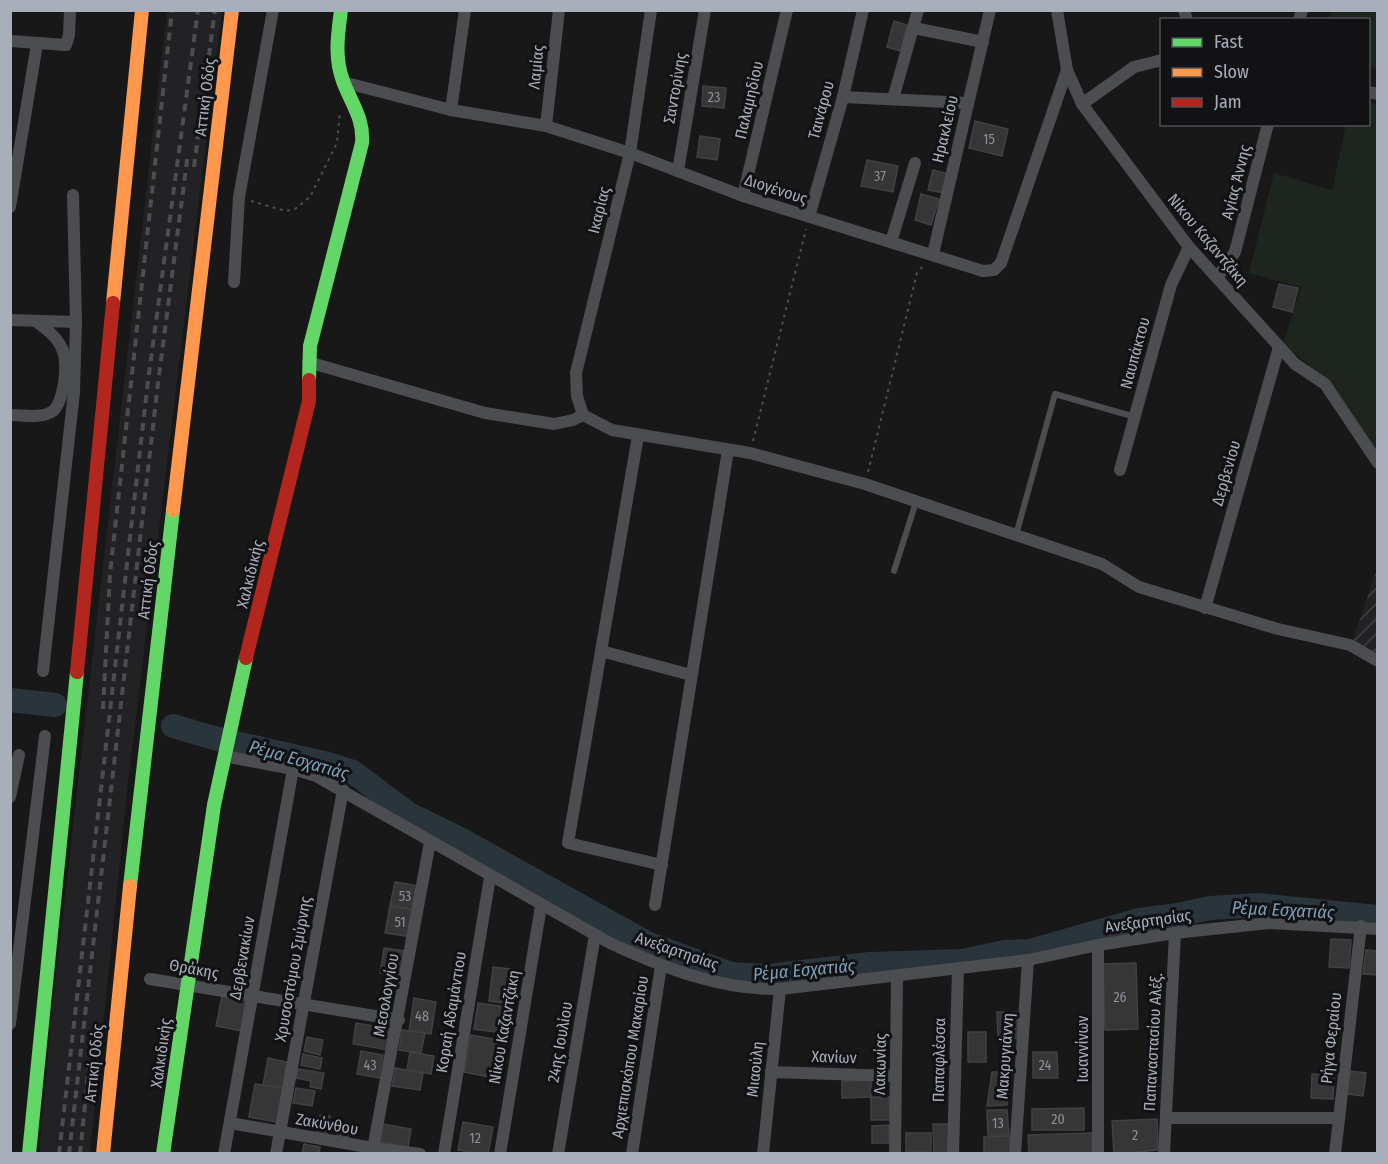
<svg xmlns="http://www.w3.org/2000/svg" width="1388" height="1164" viewBox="0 0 1388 1164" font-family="'Fira Sans Condensed',sans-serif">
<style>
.built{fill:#222224}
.industrial{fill:url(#industrial-furrows)}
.grass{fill:#1d251e}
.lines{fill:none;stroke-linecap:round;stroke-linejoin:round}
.river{stroke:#29343b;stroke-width:24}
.building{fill:#363637;stroke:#404144;stroke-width:1.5}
.path{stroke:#4e4f52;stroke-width:2;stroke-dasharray:3 4.5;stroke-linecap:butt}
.lane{stroke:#4b4d51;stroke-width:6}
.street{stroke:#4b4d51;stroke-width:12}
.fast{stroke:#63d668;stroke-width:14}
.slow{stroke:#ff974d;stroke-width:14}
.jam{stroke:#b3261e;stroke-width:14}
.rail{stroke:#4b4d50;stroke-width:4;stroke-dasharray:8 6;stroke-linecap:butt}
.labels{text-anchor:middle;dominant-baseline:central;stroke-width:6;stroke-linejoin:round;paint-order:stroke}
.number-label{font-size:14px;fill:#8c9099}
.street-label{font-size:16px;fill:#a8aeba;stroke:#121214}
.water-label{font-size:18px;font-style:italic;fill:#7c9fb7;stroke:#121214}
</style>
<defs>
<pattern id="industrial-furrows" width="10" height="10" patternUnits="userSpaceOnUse" patternTransform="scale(1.5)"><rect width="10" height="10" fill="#222224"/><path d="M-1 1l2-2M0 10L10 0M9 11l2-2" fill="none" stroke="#3f4042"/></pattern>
</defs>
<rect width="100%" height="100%" fill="#181818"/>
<polygon class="built" points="167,11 222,11 127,792 90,1153 39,1154 53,1000"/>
<polygon class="industrial" points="1377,569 1377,657 1353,640"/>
<g class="grass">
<polygon points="1332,11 1377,11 1377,69 1369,66 1368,20 1329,19"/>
<polygon points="1369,102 1377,105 1377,467 1324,390 1306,378 1308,364 1283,344 1301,287 1249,273 1274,173 1332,190 1346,125 1368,124"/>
</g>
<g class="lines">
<g class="river">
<polyline points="10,700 55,705"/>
<polyline points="173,726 214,738 328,764 353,772 409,814 460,839 647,943 731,974 768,976 870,964 962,961 1005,952 1030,951 1139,920 1178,915 1210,908 1258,905 1378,917"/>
</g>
</g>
<g class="building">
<polygon points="894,21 907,25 901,51 887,47"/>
<polygon points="703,86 726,88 724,108 702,106"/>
<polygon points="975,121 1008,129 1002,156 969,148"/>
<polygon points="700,136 720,139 717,160 697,157"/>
<polygon points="867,160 898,166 893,192 861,186"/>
<polygon points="933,170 949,174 944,193 928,190"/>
<polygon points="921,194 939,199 931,225 915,220"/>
<polygon points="1279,284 1298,288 1292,312 1273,307"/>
<polygon points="395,882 420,886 415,910 390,906"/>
<polygon points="390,906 415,910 411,937 385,933"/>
<polygon points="1331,939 1351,940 1349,968 1329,967"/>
<polygon points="384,948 405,951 401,977 380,973"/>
<polygon points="1366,950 1378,951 1378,975 1363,974"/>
<polygon points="1136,963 1138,1029 1105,1030 1103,964"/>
<polygon points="493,967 511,969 510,985 515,986 513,1004 489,1001"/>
<polygon points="222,996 247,1000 242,1031 216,1026"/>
<polygon points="414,998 436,1002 431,1034 409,1031"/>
<polygon points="478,1003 514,1008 510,1034 474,1029"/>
<polygon points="997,1012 1017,1012 1018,1038 998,1038"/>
<polygon points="356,1023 391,1029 388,1050 353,1044"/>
<polygon points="402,1030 425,1033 421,1053 399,1050"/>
<rect x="968" y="1032" width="18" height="30"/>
<polygon points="471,1035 505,1041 498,1079 464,1072"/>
<polygon points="307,1037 323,1040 320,1055 304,1051"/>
<polygon points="361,1051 383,1055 379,1078 357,1074"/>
<polygon points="410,1052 434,1056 431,1074 407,1070"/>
<polygon points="1033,1052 1057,1052 1058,1078 1033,1078"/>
<polygon points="303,1054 322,1058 320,1069 301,1065"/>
<polygon points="268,1058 287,1062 283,1088 263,1085"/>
<polygon points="395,1068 423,1073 420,1090 392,1086"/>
<polygon points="298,1069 324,1073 321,1089 310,1087 311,1081 296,1078"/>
<polygon points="1350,1071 1366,1073 1363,1096 1347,1094"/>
<polygon points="992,1072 1012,1072 1007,1105 987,1106"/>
<polygon points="1312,1074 1334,1075 1333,1099 1311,1098"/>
<polygon points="871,1080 871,1097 842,1098 842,1081"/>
<polygon points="255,1084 283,1088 277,1122 249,1117"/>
<polygon points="296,1088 315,1091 312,1106 293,1103"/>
<polygon points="871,1097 889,1097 890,1120 871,1120"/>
<polygon points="1084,1108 1084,1130 1032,1130 1032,1109"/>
<polygon points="987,1110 1007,1110 1009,1135 988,1135"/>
<polygon points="320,1115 330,1116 327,1135 317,1134"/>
<polygon points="1157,1119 1158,1150 1114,1154 1112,1121"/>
<polygon points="340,1121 350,1123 348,1137 337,1135"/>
<polygon points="463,1122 493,1127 488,1154 458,1150"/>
<polygon points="383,1124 411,1129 408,1147 380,1142"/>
<polygon points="933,1124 949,1124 950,1154 934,1154"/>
<polygon points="889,1125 889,1143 872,1143 872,1126"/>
<rect x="906" y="1133" width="25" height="19"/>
<polygon points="1092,1133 1092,1154 1029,1154 1028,1135"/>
<polygon points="1011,1136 1011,1154 984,1154 984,1137"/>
<polygon points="304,1144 320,1147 319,1154 302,1154"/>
</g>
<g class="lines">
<g class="path">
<polyline points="251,201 286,211 295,209 310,197 337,143 340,112"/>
<polyline points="753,441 806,229"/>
<polyline points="868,472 917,273 924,265"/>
</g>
<g class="lane">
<polyline points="1016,535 1055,394 1135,417"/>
<polyline points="894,571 916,502"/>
</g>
<g class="street">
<polyline points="1057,10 1067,70 1082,104 1189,247 1295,364 1325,384 1378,463"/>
<polyline points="1184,10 1187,20"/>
<polyline points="1299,20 1302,10"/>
<polyline points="914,28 983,42"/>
<polyline points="10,41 66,45 69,35 70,10"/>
<polyline points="343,82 451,110 546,126 630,153 743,196 983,271 994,270 1001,263 1067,70"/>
<polyline points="1368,92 1378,94"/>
<polyline points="843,97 968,103"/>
<polyline points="893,99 918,10"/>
<polyline points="1082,104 1134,67 1162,60"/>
<polyline points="451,110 465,10"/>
<polyline points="546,126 559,10"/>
<polyline points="678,171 705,10"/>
<polyline points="743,196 787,10"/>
<polyline points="10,207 37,44"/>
<polyline points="809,217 843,97 863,10"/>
<polyline points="891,242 915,163"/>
<polyline points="933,254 990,10"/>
<polyline points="1217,278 1235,252 1268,124"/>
<polyline points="234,282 239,197 273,10"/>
<polyline points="10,320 76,322"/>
<polyline points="308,362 485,413 554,424 573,420 583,415 612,430 750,453 865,484 1102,564 1139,587 1278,629 1350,645 1378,661"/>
<path d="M10,415C23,415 42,419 53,411C64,401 68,365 63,351C58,338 49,331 38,323"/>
<polyline points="583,415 577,396 576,373 630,153 651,10"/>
<polyline points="638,436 568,843 662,865"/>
<polyline points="1120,470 1171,285 1189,247"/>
<polyline points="1205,608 1279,347"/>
<polyline points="601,651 691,675"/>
<polyline points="43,671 74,392 76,322 73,195"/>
<path d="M224,756L293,769L316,776L610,943C664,968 720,990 780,989L1028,960L1098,945L1175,933L1269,923L1378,929"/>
<polyline points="10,797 19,755"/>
<polyline points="655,905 728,450"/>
<polyline points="150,979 399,1020"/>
<polyline points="10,1024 45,736"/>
<polyline points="771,1072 896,1076"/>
<polyline points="1166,1118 1339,1118"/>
<polyline points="230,1123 373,1148 420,1154"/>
<polyline points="224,1154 293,769"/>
<polyline points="276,1154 343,790"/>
<polyline points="372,1154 430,842"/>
<polyline points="444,1154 490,877"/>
<polyline points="500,1154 541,906"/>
<polyline points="558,1154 595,935"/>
<polyline points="632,1154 661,966"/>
<polyline points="763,1154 780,989"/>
<polyline points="895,1154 897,976"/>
<polyline points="953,1154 958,968"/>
<polyline points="1015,1154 1028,960"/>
<polyline points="1098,1154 1098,945"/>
<polyline points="1164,1154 1175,933"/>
<polyline points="1335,1154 1361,926"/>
</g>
<g class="fast">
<path d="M309,380L310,346L362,143C364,118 351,103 343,81C334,57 338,34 341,10"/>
<polyline points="130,886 173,510"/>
<polyline points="29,1154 77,672"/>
<polyline points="163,1154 214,805 246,658"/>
</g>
<g class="slow">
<polyline points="113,303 142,10"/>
<polyline points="173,510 232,10"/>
<polyline points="103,1154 130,886"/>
</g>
<g class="jam">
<polyline points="246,658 309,401 309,380"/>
<polyline points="77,672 113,303"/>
</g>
<g class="rail">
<polyline points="194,167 215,10"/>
<polyline points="103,709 110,574 172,10"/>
<polyline points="59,1154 148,381 198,10"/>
<polyline points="69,1154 158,383 188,153"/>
<polyline points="80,1154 89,1064"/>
</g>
</g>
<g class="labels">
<g class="number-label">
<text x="714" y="97">23</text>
<text x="989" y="139">15</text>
<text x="880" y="176">37</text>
<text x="405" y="896">53</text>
<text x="400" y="922">51</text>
<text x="1120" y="997">26</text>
<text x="422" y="1016">48</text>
<text x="370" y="1065">43</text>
<text x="1045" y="1065">24</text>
<text x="1058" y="1119">20</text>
<text x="998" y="1123">13</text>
<text x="1135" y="1135">2</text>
<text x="475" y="1138">12</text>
</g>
<g class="street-label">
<text transform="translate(536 67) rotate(-84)">Λαμίας</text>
<text transform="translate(675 88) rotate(-80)">Σαντορίνης</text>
<text transform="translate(205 97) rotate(-83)">Αττική Οδός</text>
<text transform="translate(749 100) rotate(-77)">Παλαμηδίου</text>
<text transform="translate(821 110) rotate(-75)">Ταινάρου</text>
<text transform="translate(945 129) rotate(-77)">Ηρακλείου</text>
<text transform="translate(1236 182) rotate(-76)">Αγίας Άννης</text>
<text transform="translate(776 189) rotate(18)">Διογένους</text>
<text transform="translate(599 210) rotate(-76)">Ικαρίας</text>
<text transform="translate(1208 240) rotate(50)">Νίκου Καζαντζάκη</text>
<text transform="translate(1135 353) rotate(-75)">Ναυπάκτου</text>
<text transform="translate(1226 473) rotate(-74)">Δερβενίου</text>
<text transform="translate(250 574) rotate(-76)">Χαλκιδικής</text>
<text transform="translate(148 580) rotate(-83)">Αττική Οδός</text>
<text transform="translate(1148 921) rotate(-8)">Ανεξαρτησίας</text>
<text transform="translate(677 951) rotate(19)">Ανεξαρτησίας</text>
<text transform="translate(242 958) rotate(-80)">Δερβενακίων</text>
<text transform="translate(194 969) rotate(10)">Θράκης</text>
<text transform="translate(293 969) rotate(-80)">Χρυσοστόμου Σμύρνης</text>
<text transform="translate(386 995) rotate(-80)">Μεσολογγίου</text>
<text transform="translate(451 1012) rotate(-81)">Κοραή Αδαμάντιου</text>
<text transform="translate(504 1027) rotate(-80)">Νίκου Καζαντζάκη</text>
<text transform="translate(1331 1038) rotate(-84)">Ρήγα Φεραίου</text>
<text transform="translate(560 1042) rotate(-80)">24ης Ιουλίου</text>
<text transform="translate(1153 1042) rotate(-87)">Παπαναστασίου Αλέξ.</text>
<text transform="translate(1082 1049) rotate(-90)">Ιωαννίνων</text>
<text transform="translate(161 1053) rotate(-82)">Χαλκιδικής</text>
<text transform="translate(1005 1056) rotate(-86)">Μακρυγιάννη</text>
<text transform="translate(630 1057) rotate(-81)">Αρχιεπισκόπου Μακαρίου</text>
<text transform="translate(834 1057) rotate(2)">Χανίων</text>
<text transform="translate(939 1060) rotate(-89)">Παπαφλέσσα</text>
<text transform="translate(94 1063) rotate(-84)">Αττική Οδός</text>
<text transform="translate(880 1064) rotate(-89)">Λακωνίας</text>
<text transform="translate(755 1069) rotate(-84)">Μιαούλη</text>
<text transform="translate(327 1124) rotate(10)">Ζακύνθου</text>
</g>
<g class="water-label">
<text transform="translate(299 760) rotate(16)">Ρέμα Εσχατιάς</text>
<text transform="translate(1283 910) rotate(3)">Ρέμα Εσχατιάς</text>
<text transform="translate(804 970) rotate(-5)">Ρέμα Εσχατιάς</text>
</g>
</g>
<rect width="1388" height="1164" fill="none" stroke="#a8aeba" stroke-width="24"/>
<rect x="1160" y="18" width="210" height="108" fill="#121214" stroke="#4e5056" stroke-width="1.5"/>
<rect x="1172" y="38" width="30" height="9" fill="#63d668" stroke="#4e5056" stroke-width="1.5"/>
<text x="1214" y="48" font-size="18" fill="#a8aeba">Fast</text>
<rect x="1172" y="68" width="30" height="9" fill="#ff974d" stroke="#4e5056" stroke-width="1.5"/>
<text x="1214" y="78" font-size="18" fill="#a8aeba">Slow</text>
<rect x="1172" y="98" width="30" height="9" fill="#b3261e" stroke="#4e5056" stroke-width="1.5"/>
<text x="1214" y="108" font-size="18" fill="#a8aeba">Jam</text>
</svg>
